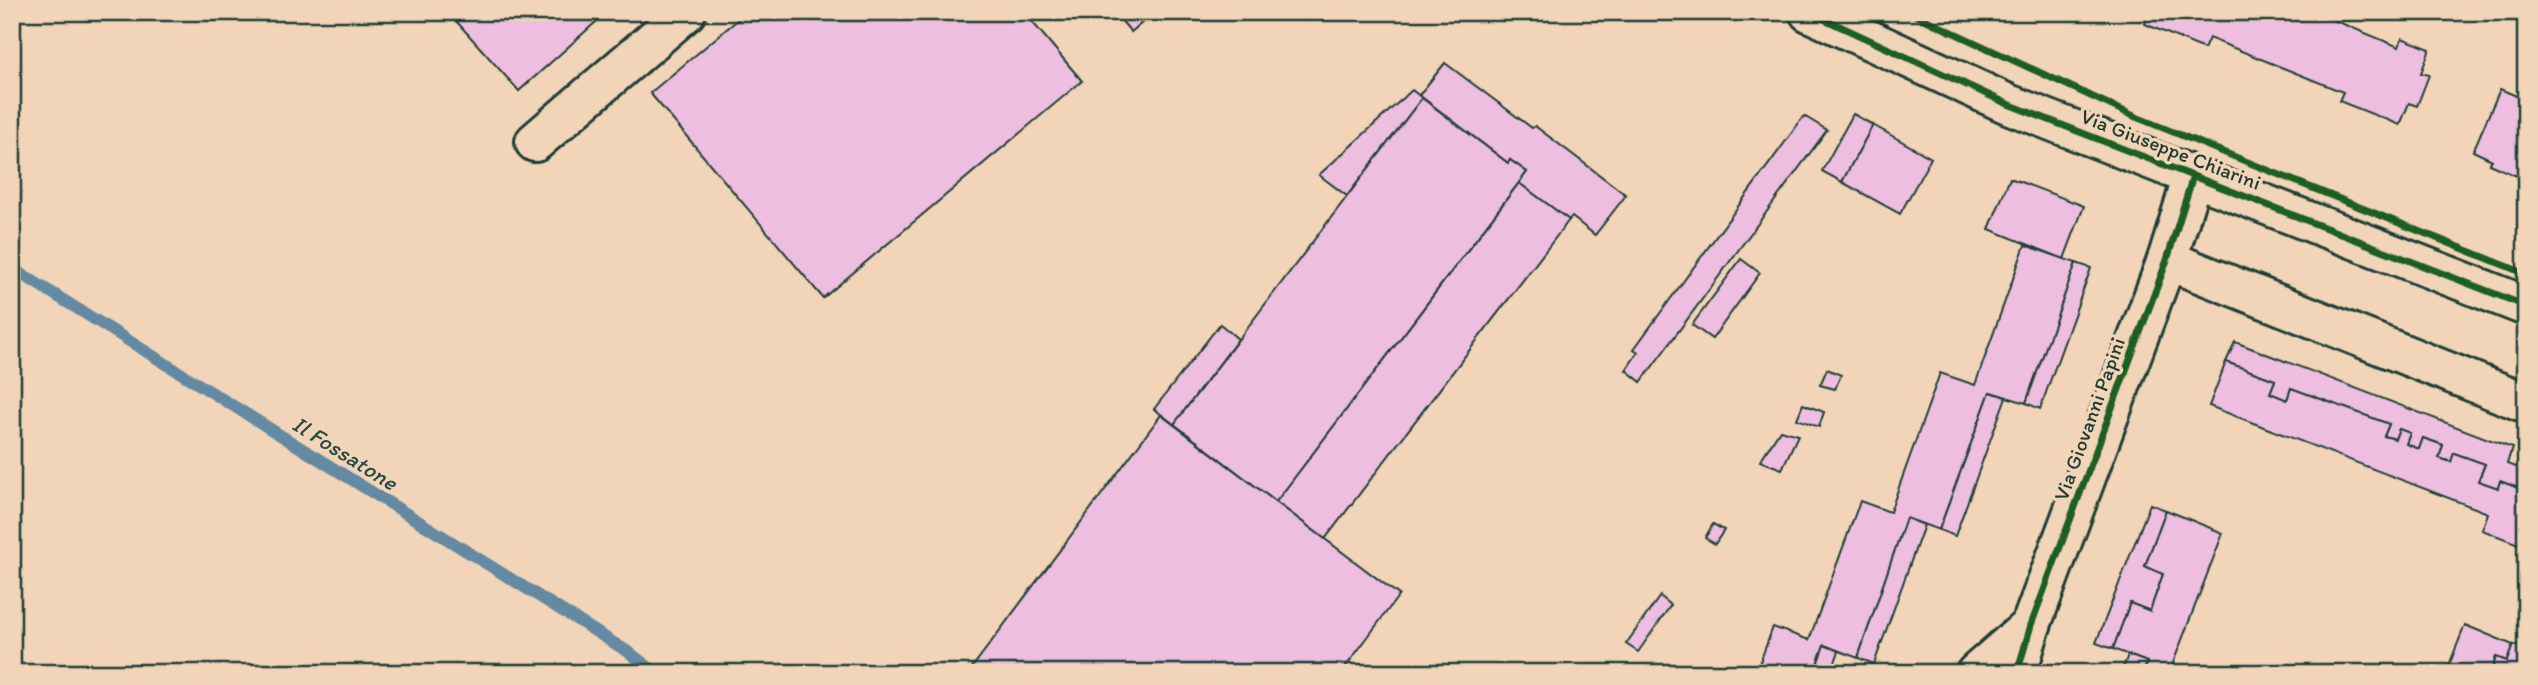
<svg xmlns="http://www.w3.org/2000/svg" width="2538" height="685" viewBox="0 0 2538 685" font-family="Itim,sans-serif">
<style>
.lines{fill:none;stroke-linecap:round;stroke-linejoin:round}
.stream{stroke:#648aa2;stroke-width:12}
.building{fill:#edbee0;stroke:#1f3d34;stroke-width:2}
.minor-casing{stroke:#1f3d34;stroke-width:44}
.minor{stroke:#f2d5b8;stroke-width:38}
.cycleway-casing{stroke:#f2d5b8;stroke-width:11}
.cycleway{stroke:#1b5e20;stroke-width:7}
.labels{text-anchor:middle;dominant-baseline:central;stroke-width:7;stroke-linejoin:round;paint-order:stroke}
.street-label{font-size:21px;fill:#1f3d34;stroke:#f2d5b8}
.water-label{font-size:23px;font-style:italic;fill:#2a4a46;stroke:#f2d5b8}
</style>
<rect width="100%" height="100%" fill="#f2d5b8"/>
<filter id="ink" filterUnits="userSpaceOnUse"><feTurbulence type="fractalNoise" baseFrequency=".0143" numOctaves="2"/><feDisplacementMap in="SourceGraphic" scale="14" xChannelSelector="R" yChannelSelector="G"/><feConvolveMatrix kernelMatrix="1 2 1 2 8 2 1 2 1" color-interpolation-filters="sRGB"/></filter>
<g filter="url(#ink)">
<g class="lines">
<polyline class="stream" points="12,268 630,653 656,673"/>
</g>
<g class="building">
<polygon points="448,12 607,12 519,91"/>
<polygon points="747,12 1024,12 1082,81 823,298 650,93"/>
<polygon points="1114,12 1155,12 1131,32"/>
<polygon points="2149,12 2314,12 2399,47 2402,38 2430,49 2421,73 2429,75 2417,106 2409,103 2400,125 2339,101 2343,92 2209,38 2204,49 2145,24"/>
<polygon points="1445,63 1532,128 1535,126 1626,195 1595,235 1572,217 1569,220 1519,183 1527,172 1510,160 1508,163 1419,95"/>
<polygon points="2500,89 2526,100 2526,180 2489,164 2492,160 2473,151"/>
<polygon points="1412,90 1422,98 1347,196 1319,175"/>
<polygon points="1422,98 1508,163 1510,160 1527,172 1276,502 1174,424"/>
<polygon points="1853,114 1873,125 1842,182 1822,171"/>
<polygon points="1804,116 1827,130 1641,382 1626,370 1638,352 1634,349"/>
<polygon points="1873,125 1931,158 1900,214 1842,182"/>
<polygon points="2010,178 2084,206 2064,259 1989,229"/>
<polygon points="1519,183 1569,220 1325,539 1276,502"/>
<polygon points="2025,245 2076,263 2026,403 1990,392 1939,530 1906,518 1858,658 1824,645 1814,673 1756,673 1773,627 1809,640 1860,501 1890,512 1940,373 1975,385"/>
<polygon points="1741,259 1760,273 1712,339 1692,325"/>
<polygon points="2076,263 2091,268 2040,409 2026,403"/>
<polygon points="1220,324 1238,339 1174,424 1154,409"/>
<polygon points="2235,342 2512,448 2507,464 2526,471 2526,491 2500,481 2498,488 2478,481 2485,464 2454,453 2451,462 2439,458 2443,445 2423,438 2419,449 2406,444 2410,433 2399,429 2395,439 2384,436 2389,424 2291,388 2287,400 2270,393 2275,380 2226,362"/>
<polygon points="2226,362 2275,380 2270,393 2287,400 2291,388 2389,424 2384,436 2395,439 2399,429 2410,433 2406,444 2419,449 2423,438 2443,445 2439,458 2451,462 2454,453 2485,464 2478,481 2498,488 2500,481 2526,491 2526,547 2482,530 2488,513 2209,406"/>
<polygon points="1827,369 1841,375 1835,389 1820,385"/>
<polygon points="1990,392 2006,397 1955,536 1939,530"/>
<polygon points="1803,404 1824,412 1819,427 1797,419"/>
<polygon points="1161,415 1399,595 1341,673 968,673"/>
<polygon points="1780,430 1798,435 1782,469 1760,461"/>
<polygon points="2150,504 2166,510 2145,566 2163,574 2150,611 2130,603 2113,649 2096,643"/>
<polygon points="2166,510 2223,533 2170,671 2174,673 2143,673 2147,662 2113,649 2130,603 2150,611 2163,574 2145,566"/>
<polygon points="1906,518 1924,525 1874,664 1858,658"/>
<polygon points="1713,524 1724,530 1715,544 1705,538"/>
<polygon points="1660,596 1671,605 1638,652 1626,644"/>
<polygon points="2465,625 2513,645 2507,661 2496,657 2491,673 2446,673"/>
<polygon points="1824,645 1839,651 1831,673 1814,673"/>
<polygon points="2513,645 2526,649 2519,673 2491,673 2496,657 2507,661"/>
<polygon points="2128,655 2147,662 2143,673 2121,673"/>
</g>
<g class="lines">
<defs>
<g id="minor">
<polyline points="1809,12 2008,104 2526,306"/>
<polyline points="535,142 686,12"/>
<polyline points="2167,260 2526,403"/>
<polyline points="1976,673 2031,625"/>
<polyline points="2017,673 2031,625 2167,260 2193,176"/>
</g>
</defs>
<use href="#minor" class="minor-casing"/>
<use href="#minor" class="minor"/>
<defs>
<g id="cycleway">
<polyline points="1809,12 2008,104 2526,306"/>
<polyline points="1909,12 2136,117 2526,274"/>
<polyline points="2017,673 2031,625 2167,260 2193,176"/>
</g>
</defs>
<use href="#cycleway" class="cycleway-casing"/>
<use href="#cycleway" class="cycleway"/>
</g>
</g>
<g class="labels">
<g class="street-label">
<text transform="translate(2171 149) rotate(21)">Via Giuseppe Chiarini</text>
<text transform="translate(2089 419) rotate(-70)">Via Giovanni Papini</text>
</g>
<g class="water-label">
<text transform="translate(345 453) rotate(32)">Il Fossatone</text>
</g>
</g>
<rect width="2538" height="685" fill="none" stroke="#f2d5b8" stroke-width="42"/>
<rect x="21" y="21" width="2496" height="643" fill="none" stroke="#1f3d34" stroke-width="2.5" filter="url(#ink)"/>
</svg>
